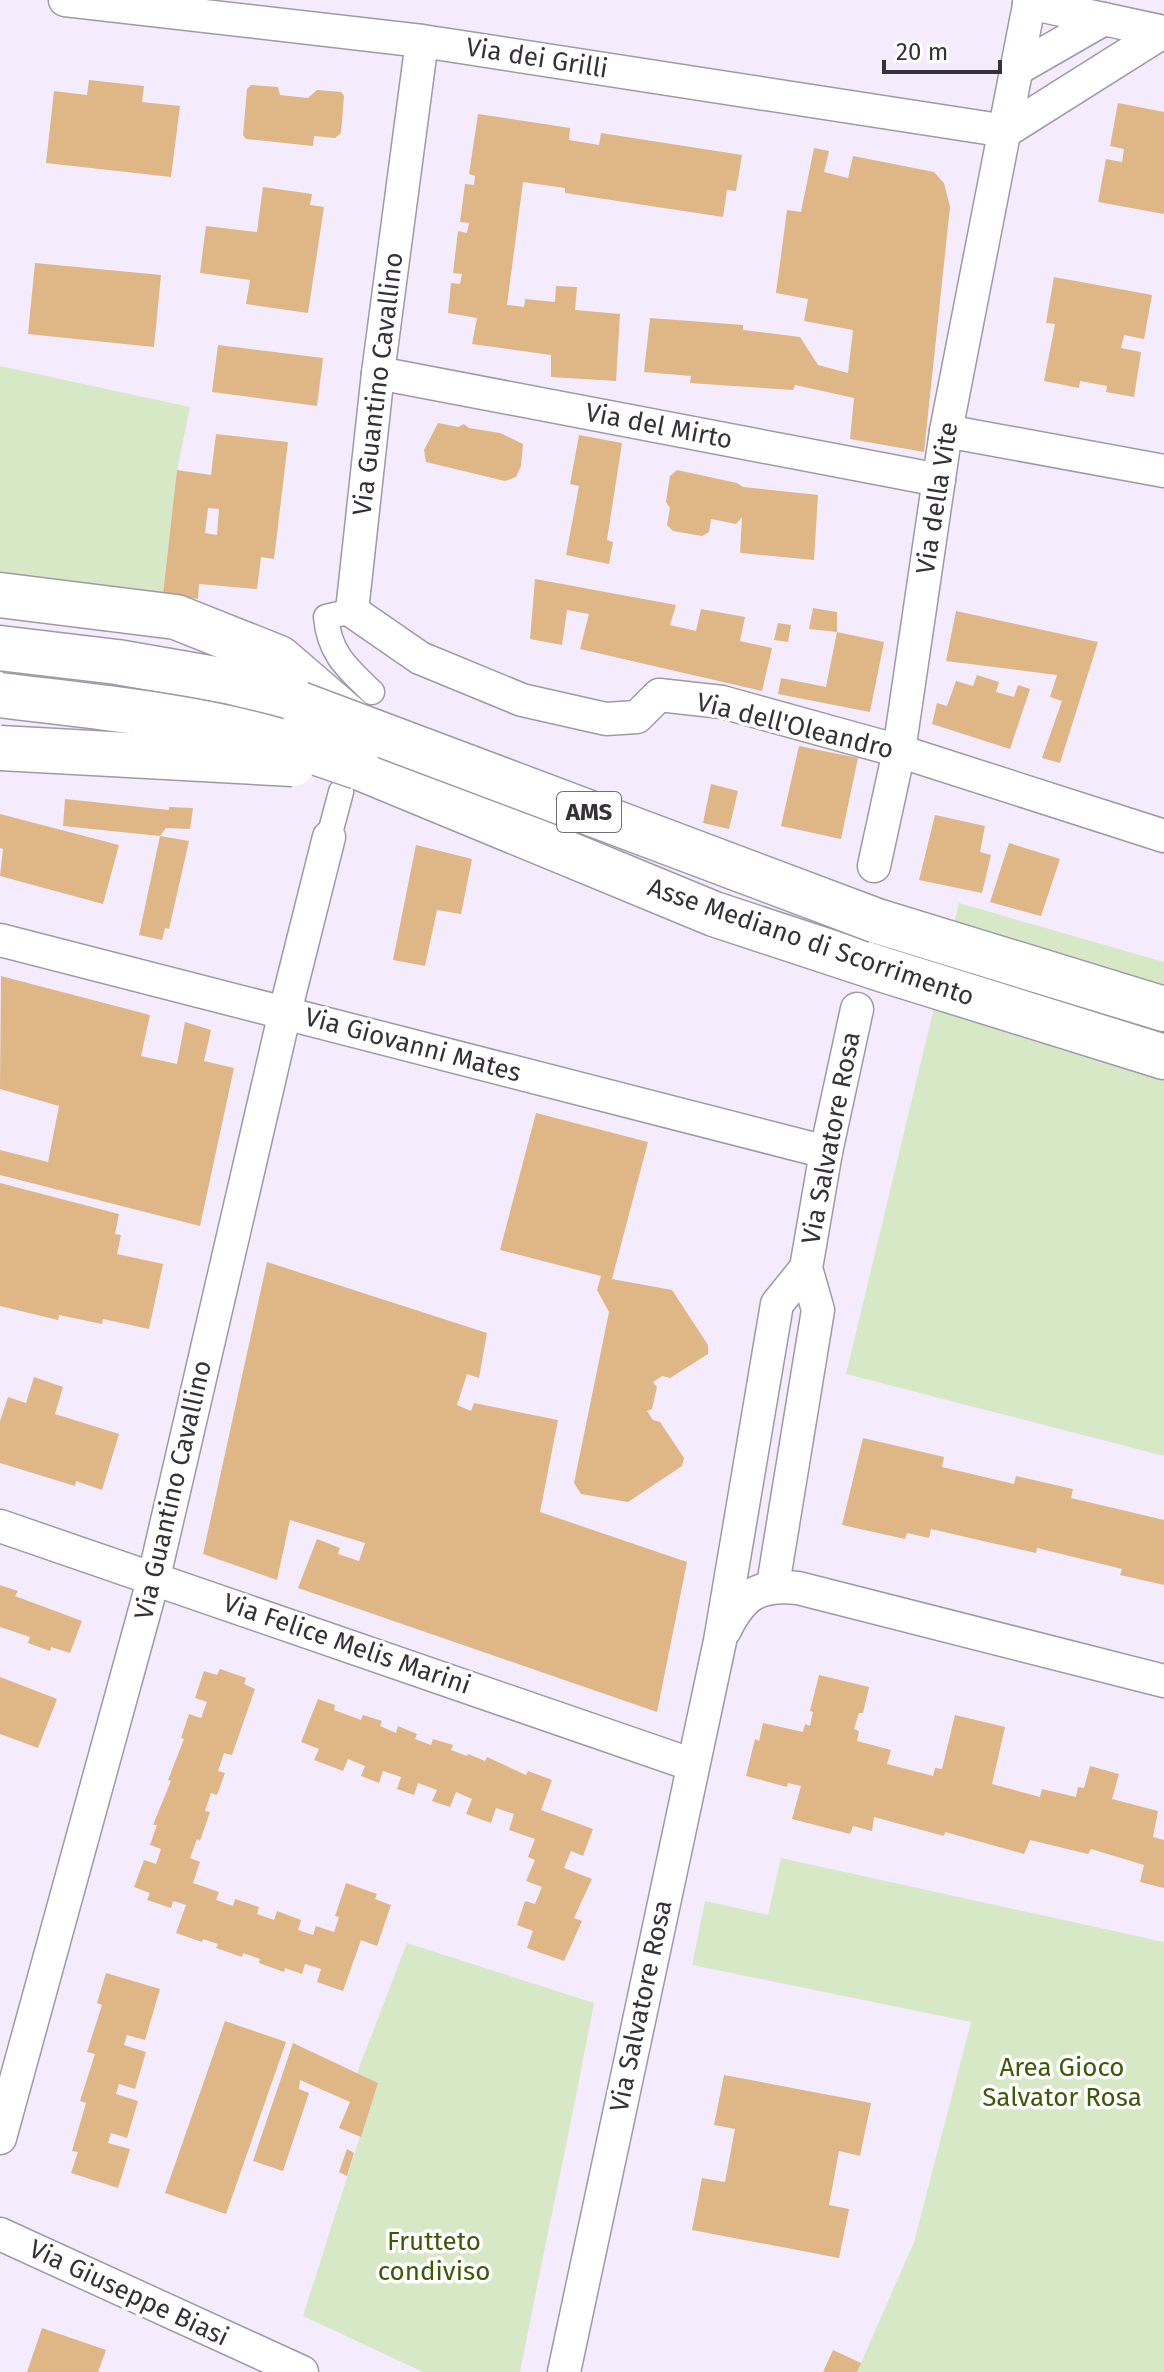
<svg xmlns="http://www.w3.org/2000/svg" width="1164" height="2372" viewBox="0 0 1164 2372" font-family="'Fira Sans',sans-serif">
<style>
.green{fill:#d7e8c6}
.building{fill:#dfb686;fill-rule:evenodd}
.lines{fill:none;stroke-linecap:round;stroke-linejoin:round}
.pedestrian-casing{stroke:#9f98a7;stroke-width:27}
.minor-casing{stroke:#9f98a7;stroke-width:35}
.trunk-casing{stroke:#9f98a7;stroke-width:47}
.pedestrian{stroke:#fff;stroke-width:24}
.minor{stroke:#fff;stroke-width:32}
.trunk{stroke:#fff;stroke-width:44}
.trunk-bridge-casing{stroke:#9f98a7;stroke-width:47;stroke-linecap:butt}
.trunk-bridge{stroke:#fff;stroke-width:44}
.labels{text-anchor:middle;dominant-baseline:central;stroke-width:7;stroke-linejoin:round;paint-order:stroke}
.shield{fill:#fff;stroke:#716f73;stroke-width:2}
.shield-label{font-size:24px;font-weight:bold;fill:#343137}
.street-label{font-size:26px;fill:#343137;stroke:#fff}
.park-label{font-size:26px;fill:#3c5a06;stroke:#fff}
</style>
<rect width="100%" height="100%" fill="#f4ecfd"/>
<g class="green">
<polygon points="0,366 190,407 177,471 163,594 0,572"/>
<polygon points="959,903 1164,962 1164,1456 846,1374"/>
<polygon points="781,1858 1164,1942 1164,2372 857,2372 914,2242 971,2022 692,1965 705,1901 768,1915"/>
<path d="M407,1943L594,2003C571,2126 544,2249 520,2372H423L303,2316L377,2083L357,2073Z"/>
</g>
<g class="building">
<polygon points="89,80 144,86 142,102 180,106 171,177 46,163 54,91 87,95"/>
<polygon points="251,85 278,87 280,95 308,98 317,90 341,92 344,96 341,133 335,138 314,136 313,146 246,139 243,135 247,89"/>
<polygon points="1118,103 1164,112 1164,214 1098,202 1106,159 1122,162 1124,149 1110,146"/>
<polygon points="478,114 570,128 569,140 599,145 601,133 742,155 736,191 727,190 723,217 565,193 565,188 523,182 507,305 524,307 525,299 555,302 556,286 577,287 575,310 620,314 616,381 551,377 551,355 472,344 477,318 448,313 451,283 460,284 462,274 453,273 458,231 467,233 469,223 460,222 465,184 474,185 475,176 469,174"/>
<polygon points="814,148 829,151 824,172 848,178 853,156 934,172 944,183 950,207 924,452 850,439 854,398 795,385 793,390 690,383 691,376 644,372 650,318 743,325 743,330 800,337 818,365 848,373 853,330 804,321 808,299 776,293 787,210 801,212"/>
<polygon points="263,187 312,194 310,205 324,207 308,313 246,304 250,280 200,273 206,226 257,232"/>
<polygon points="35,263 161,275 154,347 28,334"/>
<polygon points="1054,277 1152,295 1144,339 1124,335 1121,348 1141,352 1134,397 1106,392 1107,386 1080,381 1079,388 1044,381 1055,324 1046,323"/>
<polygon points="218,345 323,358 317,406 212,392"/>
<polygon points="438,423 458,427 464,424 469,428 500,433 523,444 521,466 516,477 505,481 426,462 424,450"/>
<path d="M216,434L288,442L274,559L261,557L257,589L199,584L198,599L163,594L177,470L211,475ZM208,508L219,509L217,535L205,533Z"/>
<polygon points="579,435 622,443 607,540 613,542 609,564 566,555 579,486 570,484"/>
<polygon points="677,470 737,483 743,487 818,495 814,560 740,553 742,517 736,524 711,519 709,532 702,536 673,531 667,525 670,508 666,502 670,476"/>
<polygon points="535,579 676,605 670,625 696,631 701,609 745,617 740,641 772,648 762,691 580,649 589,614 567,610 562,645 530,639"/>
<polygon points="813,608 837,612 837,632 809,629"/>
<polygon points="956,611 1098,642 1060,763 1042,758 1062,701 1050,697 1057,675 946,661"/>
<polygon points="778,623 791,625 788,642 774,640"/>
<polygon points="837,632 884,642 870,712 778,694 781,678 826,687"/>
<polygon points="977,675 999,682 996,692 1014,697 1018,685 1030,689 1010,749 932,724 937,703 947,706 956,681 973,686"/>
<polygon points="799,746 858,758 841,839 781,826"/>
<polygon points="711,784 738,791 729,829 703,823"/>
<polygon points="65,799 169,810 169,807 193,808 190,829 166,828 160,836 189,841 169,929 165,928 162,940 139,935 160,836 63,826"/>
<polygon points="0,814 119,845 103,904 0,876 3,849 0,848"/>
<polygon points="935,815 985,826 980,852 991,855 982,893 919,880"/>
<polygon points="1009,843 1060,859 1041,916 990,902"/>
<polygon points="416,845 472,859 461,914 437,910 425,966 393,960"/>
<polygon points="1,976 150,1015 141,1056 177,1064 185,1022 211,1030 204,1061 234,1068 200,1226 0,1175 0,1150 48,1162 59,1106 0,1089"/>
<polygon points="536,1113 648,1142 612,1279 672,1290 708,1345 708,1354 670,1378 662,1376 653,1382 657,1387 652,1409 647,1411 653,1420 660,1422 684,1458 682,1466 628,1502 581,1494 574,1483 609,1312 597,1290 601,1276 500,1250"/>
<polygon points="0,1183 119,1214 115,1234 121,1235 117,1254 163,1264 149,1329 103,1319 102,1324 59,1315 58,1320 0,1306"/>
<polygon points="267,1262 487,1333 479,1378 467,1374 457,1405 471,1411 474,1403 558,1420 540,1512 687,1562 657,1712 298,1588 317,1539 340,1548 338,1554 359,1561 365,1543 290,1520 277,1580 203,1554"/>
<polygon points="34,1377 63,1387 55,1414 119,1434 102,1490 76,1481 75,1486 0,1463 0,1421 8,1397 26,1403"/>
<polygon points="863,1438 944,1457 942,1467 1014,1484 1016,1476 1073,1489 1071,1498 1164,1520 1164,1585 1120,1575 1122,1569 1037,1548 1036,1553 931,1529 929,1538 907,1533 905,1539 842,1525"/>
<polygon points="0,1585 18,1591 15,1596 82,1621 70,1653 51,1647 50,1651 28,1643 30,1637 0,1627"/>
<polygon points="220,1669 246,1678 244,1684 255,1689 232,1755 224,1753 218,1771 225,1773 217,1795 211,1793 205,1811 210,1812 200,1841 197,1839 190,1858 200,1862 193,1883 219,1892 216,1900 233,1906 235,1899 259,1907 257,1914 274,1920 277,1911 301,1920 298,1930 313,1935 316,1926 334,1932 339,1917 335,1916 346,1883 377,1894 375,1899 391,1905 377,1946 361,1940 343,1991 317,1982 321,1969 305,1964 302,1974 285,1968 284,1972 259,1963 260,1959 243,1953 242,1957 216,1948 218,1944 203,1939 202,1942 176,1933 186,1905 173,1901 171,1908 147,1900 150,1893 134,1887 144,1860 156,1864 161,1849 150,1845 157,1825 153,1825 171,1781 168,1780 184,1739 181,1738 189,1714 201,1718 207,1702 195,1698 204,1671 217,1675"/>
<polygon points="819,1675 869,1687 863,1713 859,1713 854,1729 859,1731 857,1741 891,1750 887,1764 933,1776 935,1768 942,1769 955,1715 1005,1727 992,1784 1040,1797 1042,1789 1076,1797 1078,1787 1084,1788 1090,1766 1119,1774 1112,1799 1158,1811 1153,1837 1164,1840 1164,1888 1140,1882 1144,1865 1091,1849 1088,1854 1030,1840 1024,1854 945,1832 944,1836 874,1817 872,1831 853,1826 850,1834 792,1819 801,1786 788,1783 787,1787 746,1776 755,1739 759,1741 763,1723 803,1732 805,1724 810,1726 813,1712 810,1711"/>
<polygon points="0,1677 57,1699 38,1748 0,1734"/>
<polygon points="318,1699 335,1705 334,1710 361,1720 363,1715 382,1721 380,1726 396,1733 398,1726 417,1734 415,1739 431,1745 433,1739 453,1745 451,1750 467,1756 468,1754 485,1761 487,1757 526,1775 528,1771 552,1780 541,1810 593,1829 583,1856 571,1851 564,1868 592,1879 574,1918 582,1921 564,1961 527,1948 533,1931 517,1925 525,1901 535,1904 542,1887 526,1881 535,1860 528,1857 535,1839 509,1830 514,1814 496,1808 491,1823 466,1814 472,1799 456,1792 450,1807 432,1801 437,1790 418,1783 414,1795 397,1789 401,1777 383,1771 379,1783 361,1776 365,1766 348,1759 343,1771 314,1760 319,1749 301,1742"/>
<polygon points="106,1973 160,1989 145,2040 127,2035 124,2045 146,2052 135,2089 119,2084 116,2094 138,2101 127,2138 111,2133 108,2143 130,2149 118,2188 71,2173 78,2152 72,2151 86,2103 80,2101 95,2054 87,2052 102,2005 97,2003"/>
<polygon points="225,2021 286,2042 226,2214 165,2193"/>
<polygon points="293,2043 378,2083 361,2137 339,2128 350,2102 300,2080 299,2089 309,2093 283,2171 253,2161"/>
<polygon points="724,2075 871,2103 860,2156 839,2151 829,2205 849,2209 839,2258 692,2230 702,2178 725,2182 735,2129 714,2125"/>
<polygon points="347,2149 354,2153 347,2176 339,2172"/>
<polygon points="42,2328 106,2350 98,2372 27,2372"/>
<polygon points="833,2350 861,2363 857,2372 823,2372"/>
</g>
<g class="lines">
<defs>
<g id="pedestrian">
<path d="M352,611L326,617C329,653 347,668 372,692"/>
<polyline points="329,837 341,792"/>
</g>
<g id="minor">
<polyline points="65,0 422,41 1006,131"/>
<polyline points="1029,3 1164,32"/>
<polyline points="422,41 378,373 352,611 420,658 522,700 606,719 637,717 659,695 722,702 899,751 1164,836"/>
<polyline points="1017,69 1104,19"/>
<polyline points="1006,131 1163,32"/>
<polyline points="378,373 939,480"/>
<polyline points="946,431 1164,471"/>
<polyline points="874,866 899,751 946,431 1030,0"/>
<polyline points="0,940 826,1152"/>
<polyline points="0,1526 693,1765"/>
<polyline points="773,1585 818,1310 806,1268 826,1152 857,1009"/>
<path d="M725,1630C742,1595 758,1584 798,1588L1164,1681"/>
<polyline points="0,2138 154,1577 285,1012 329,837"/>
<polyline points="0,2234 302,2372"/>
<polyline points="564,2372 720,1641 777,1304 806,1268"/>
</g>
<g id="trunk">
<polyline points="0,595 176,617 279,658 352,721"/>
<polyline points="0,648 117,662 232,682 300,704"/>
<polyline points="358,767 714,914 884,970 1164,1057"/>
<polyline points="877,921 1164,1009"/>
</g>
</defs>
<use href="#pedestrian" class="pedestrian-casing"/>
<use href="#minor" class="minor-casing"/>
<use href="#trunk" class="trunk-casing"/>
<use href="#pedestrian" class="pedestrian"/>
<use href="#minor" class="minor"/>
<use href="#trunk" class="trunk"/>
<defs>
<g id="trunk-bridge">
<path d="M0,695C89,706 179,714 265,737C297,745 328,757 358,767"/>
<polyline points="300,704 877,921"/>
<polyline points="0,748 293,764"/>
</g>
</defs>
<use href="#trunk-bridge" class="trunk-bridge-casing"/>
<use href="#trunk-bridge" class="trunk-bridge"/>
</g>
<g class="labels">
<rect class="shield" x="557" y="792" width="64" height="40" rx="6"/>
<g class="shield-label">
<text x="589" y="812">AMS</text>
</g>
<g class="street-label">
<text transform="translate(537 58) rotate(9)">Via dei Grilli</text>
<text transform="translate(378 384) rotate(-83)">Via Guantino Cavallino</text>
<text transform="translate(659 426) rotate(11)">Via del Mirto</text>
<text transform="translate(937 498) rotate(-81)">Via della Vite</text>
<text transform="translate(795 726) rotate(14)">Via dell'Oleandro</text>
<text transform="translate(811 942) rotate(19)">Asse Mediano di Scorrimento</text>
<text transform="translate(413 1045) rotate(15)">Via Giovanni Mates</text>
<text transform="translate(831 1138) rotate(-79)">Via Salvatore Rosa</text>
<text transform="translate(173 1490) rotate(-77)">Via Guantino Cavallino</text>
<text transform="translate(347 1644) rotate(19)">Via Felice Melis Marini</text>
<text transform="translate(641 2006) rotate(-78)">Via Salvatore Rosa</text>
<text transform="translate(129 2293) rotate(25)">Via Giuseppe Biasi</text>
</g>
<g class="park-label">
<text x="1062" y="2067">Area Gioco<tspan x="1062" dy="30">Salvator Rosa</tspan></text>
<text x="434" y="2241">Frutteto<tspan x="434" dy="30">condiviso</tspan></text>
</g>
</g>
<path d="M884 60v12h116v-12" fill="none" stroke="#343137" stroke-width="4"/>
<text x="896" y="60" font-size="24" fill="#343137" stroke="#ffffff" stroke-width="6" paint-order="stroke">20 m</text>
</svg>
